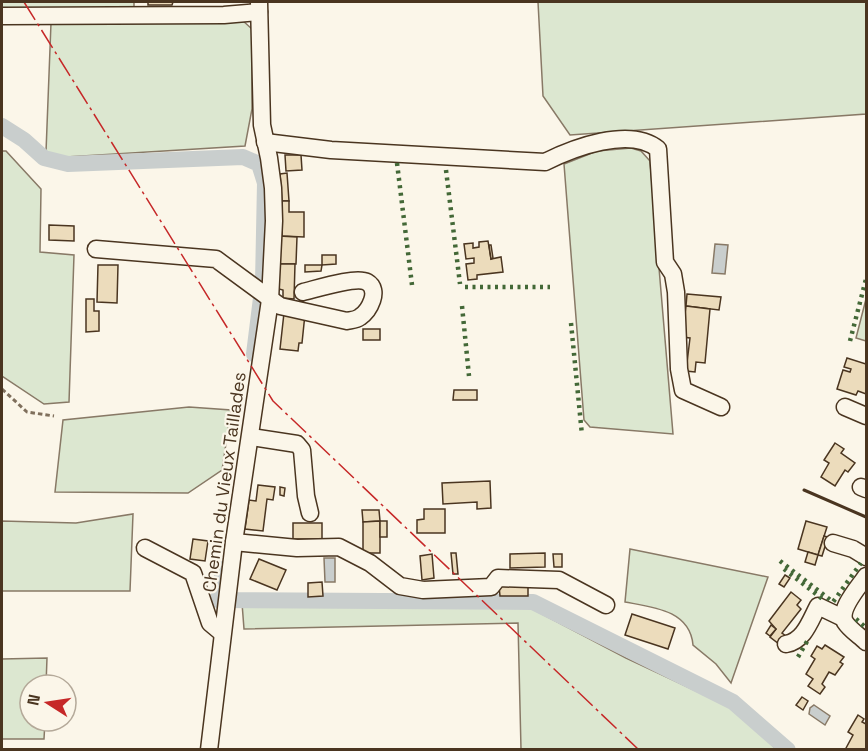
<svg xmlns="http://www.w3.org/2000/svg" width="868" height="751" viewBox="0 0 868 751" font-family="'Space Grotesk',sans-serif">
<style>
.green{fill:#dce7d0;stroke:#887966;stroke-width:1.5}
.water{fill:#c9cecd;stroke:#887966;stroke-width:1.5}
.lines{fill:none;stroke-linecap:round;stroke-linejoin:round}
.canal{stroke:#c9cecd;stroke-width:16}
.building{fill:#ecdcbc;stroke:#4a3520;stroke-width:1.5}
.minor-casing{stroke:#4a3520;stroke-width:19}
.path{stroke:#7f6f5c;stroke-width:3;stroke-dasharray:4.5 3;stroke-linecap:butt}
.minor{stroke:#fbf6e9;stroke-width:16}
.hedge{stroke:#436837;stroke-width:4.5;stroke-dasharray:3 4.5;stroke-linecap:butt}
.wall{stroke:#4a3520;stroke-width:3}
.power{stroke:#c62828;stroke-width:1.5;stroke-dasharray:21 4.5 3 4.5;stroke-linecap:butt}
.labels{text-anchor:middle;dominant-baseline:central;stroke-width:4.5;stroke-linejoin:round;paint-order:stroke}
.street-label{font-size:18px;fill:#4a3520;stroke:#fbf6e9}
</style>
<rect width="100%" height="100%" fill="#fbf6e9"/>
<g class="green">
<polygon points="2,2 134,2 134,10 2,11"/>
<polygon points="538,2 866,2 866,114 570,135 543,96"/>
<polygon points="242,20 252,29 252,109 245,146 66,157 46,152 51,23"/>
<polygon points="631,148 641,151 650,161 673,434 590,427 584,420 564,164 597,151"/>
<polygon points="2,151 6,151 41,189 40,252 74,255 69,402 44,404 2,376"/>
<polygon points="866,299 866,341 856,338"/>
<polygon points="189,407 231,410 222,470 188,493 55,492 63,420"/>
<polygon points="133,514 130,591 2,591 2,521 76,523"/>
<path d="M630,549L768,577L731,683L716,664L693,645C690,610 652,607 625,602Z"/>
<polygon points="242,603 529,607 626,658 737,710 776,749 521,749 518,623 244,629"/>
<polygon points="47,658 46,685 30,685 30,721 45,721 44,739 2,739 2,659"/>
</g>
<g class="water">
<polygon points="715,244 728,245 725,274 712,273"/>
<polygon points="324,558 335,558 335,582 325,582"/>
<polygon points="814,705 830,716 825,725 809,714 810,708"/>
</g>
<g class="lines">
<g class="canal">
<polyline points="2,126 24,140 44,158 68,164 243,157 259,164 265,183 263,282 254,354"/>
<polyline points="223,569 218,600 533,602 733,702 788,750"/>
</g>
</g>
<g class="building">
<polygon points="148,2 173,2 172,5 148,5"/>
<polygon points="285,155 301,155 302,170 286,171"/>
<polygon points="287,173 289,201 282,201 280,174"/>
<polygon points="282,201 289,201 289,212 304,212 304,237 282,236"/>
<polygon points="49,225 74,226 74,241 49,240"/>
<polygon points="279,236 297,237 296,264 279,264"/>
<polygon points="488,241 491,259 501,257 503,272 477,275 477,279 468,280 466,264 474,263 474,258 466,259 464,244 473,243 473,248 479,247 479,242"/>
<polygon points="489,245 491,245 493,258 491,259"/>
<polygon points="322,255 336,255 336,264 322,265"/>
<polygon points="277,264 295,264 294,299 283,298 283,290 279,289"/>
<polygon points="98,265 118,265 117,303 97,302"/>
<polygon points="305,265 322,265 321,271 305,272"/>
<polygon points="687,294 721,297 719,310 686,306"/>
<polygon points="86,299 94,299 94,311 99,311 99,331 86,332"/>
<polygon points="686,306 710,309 705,363 696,362 695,372 686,371 690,338 682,337"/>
<polygon points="284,313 305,314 302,343 299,343 298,351 280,349"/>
<rect x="363" y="329" width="17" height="11"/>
<polygon points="847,358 866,364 866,394 858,391 856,395 837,389 843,370 850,372 851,369 844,367"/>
<polygon points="454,390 477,390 477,400 453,400"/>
<polygon points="835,443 844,449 841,453 855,463 848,472 845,470 835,486 821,477 829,463 824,460"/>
<polygon points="490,481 491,508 477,509 477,502 443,504 442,483"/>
<polygon points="258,485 275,487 273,500 267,499 263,531 245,529 249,500 256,501"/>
<polygon points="280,487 285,488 284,496 280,495"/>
<polygon points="424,509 445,509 445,533 417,533 417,520 424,519"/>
<polygon points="362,510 379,510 380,521 363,522"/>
<polygon points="380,521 380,553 363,553 363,522"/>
<rect x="380" y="521" width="7" height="16"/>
<polygon points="806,521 827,527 818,555 798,549"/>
<rect x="293" y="523" width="29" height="16"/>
<polygon points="824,536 828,537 822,556 818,555"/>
<polygon points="193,539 208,541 205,561 190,559"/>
<polygon points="808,552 818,555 815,565 805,562"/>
<polygon points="451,553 456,553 458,574 453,574"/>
<polygon points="545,553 545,567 510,568 510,554"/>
<polygon points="432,554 434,578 422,580 420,556"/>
<polygon points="553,554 562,554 562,567 554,567"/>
<polygon points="259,559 286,570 277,590 250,579"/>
<polygon points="785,575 790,578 784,587 779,584"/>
<polygon points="322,582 323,596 308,597 308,583"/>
<polygon points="528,585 528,596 500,596 499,586"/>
<polygon points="791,592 801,600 797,605 801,609 782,633 786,636 779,644 770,637 776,629 769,621"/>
<polygon points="632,614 675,628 668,649 625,635"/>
<polygon points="771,625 776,629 770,636 766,633"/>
<polygon points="825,645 844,657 840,662 843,664 835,675 829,672 822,684 825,687 820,694 808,686 813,679 806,674 815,659 811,656 817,646 822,649"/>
<polygon points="802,697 808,701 803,710 796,705"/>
<polygon points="858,715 864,719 862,722 866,724 866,750 845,750 853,735 848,732"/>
</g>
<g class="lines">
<defs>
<g id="minor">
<polyline points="2,16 224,15 259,12"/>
<path d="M265,142L331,150L545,162C573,148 630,126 658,149L665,262L673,274L676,292L679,369L683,390L721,407"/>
<path d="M96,249L216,259L280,306L347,321C352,320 356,320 360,317C369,311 381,290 367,282C356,276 316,289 303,292"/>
<polyline points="845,407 866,416"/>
<polyline points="251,437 297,444 302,450 306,496 310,513"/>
<polyline points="861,487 866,489"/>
<polyline points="234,542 297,548 339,547 370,563 400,586 423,590 491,587 498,578 559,580 606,605"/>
<polyline points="833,543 853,549 866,557"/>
<polyline points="145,548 193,573 210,623 222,633"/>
<path d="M866,576C859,587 838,609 845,622C850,630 860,636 866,642"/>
<path d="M786,644C804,641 810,621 818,606L843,618"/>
<polyline points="209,750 234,542 270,300 274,221 273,188 269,158 262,125 259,2"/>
</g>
</defs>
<use href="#minor" class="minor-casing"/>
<polyline class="path" points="2,389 27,412 54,416"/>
<use href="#minor" class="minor"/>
<g class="hedge">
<polyline points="397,163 412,285"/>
<polyline points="446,170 460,284"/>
<polyline points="465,287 550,287"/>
<polyline points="462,306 469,376"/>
<polyline points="571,323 582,435"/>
<polyline points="850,341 866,279"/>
<polyline points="780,561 833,602 861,563"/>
<polyline points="784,569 825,601"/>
<polyline points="856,619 866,628"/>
<polyline points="798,657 809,638"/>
</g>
<polyline class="wall" points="804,490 866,517"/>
<polyline class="power" points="24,2 273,401 639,750"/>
</g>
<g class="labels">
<g class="street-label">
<text transform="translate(224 482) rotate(-82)">Chemin du Vieux Taillades</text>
</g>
</g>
<rect width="868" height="751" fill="none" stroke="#4a3520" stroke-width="6"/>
<g transform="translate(48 703) rotate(282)"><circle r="28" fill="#fbf6e9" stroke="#b4a999" stroke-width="1.5"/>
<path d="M0-4.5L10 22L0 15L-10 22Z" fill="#c62828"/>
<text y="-9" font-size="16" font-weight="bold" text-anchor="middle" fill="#4a3520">N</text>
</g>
</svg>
